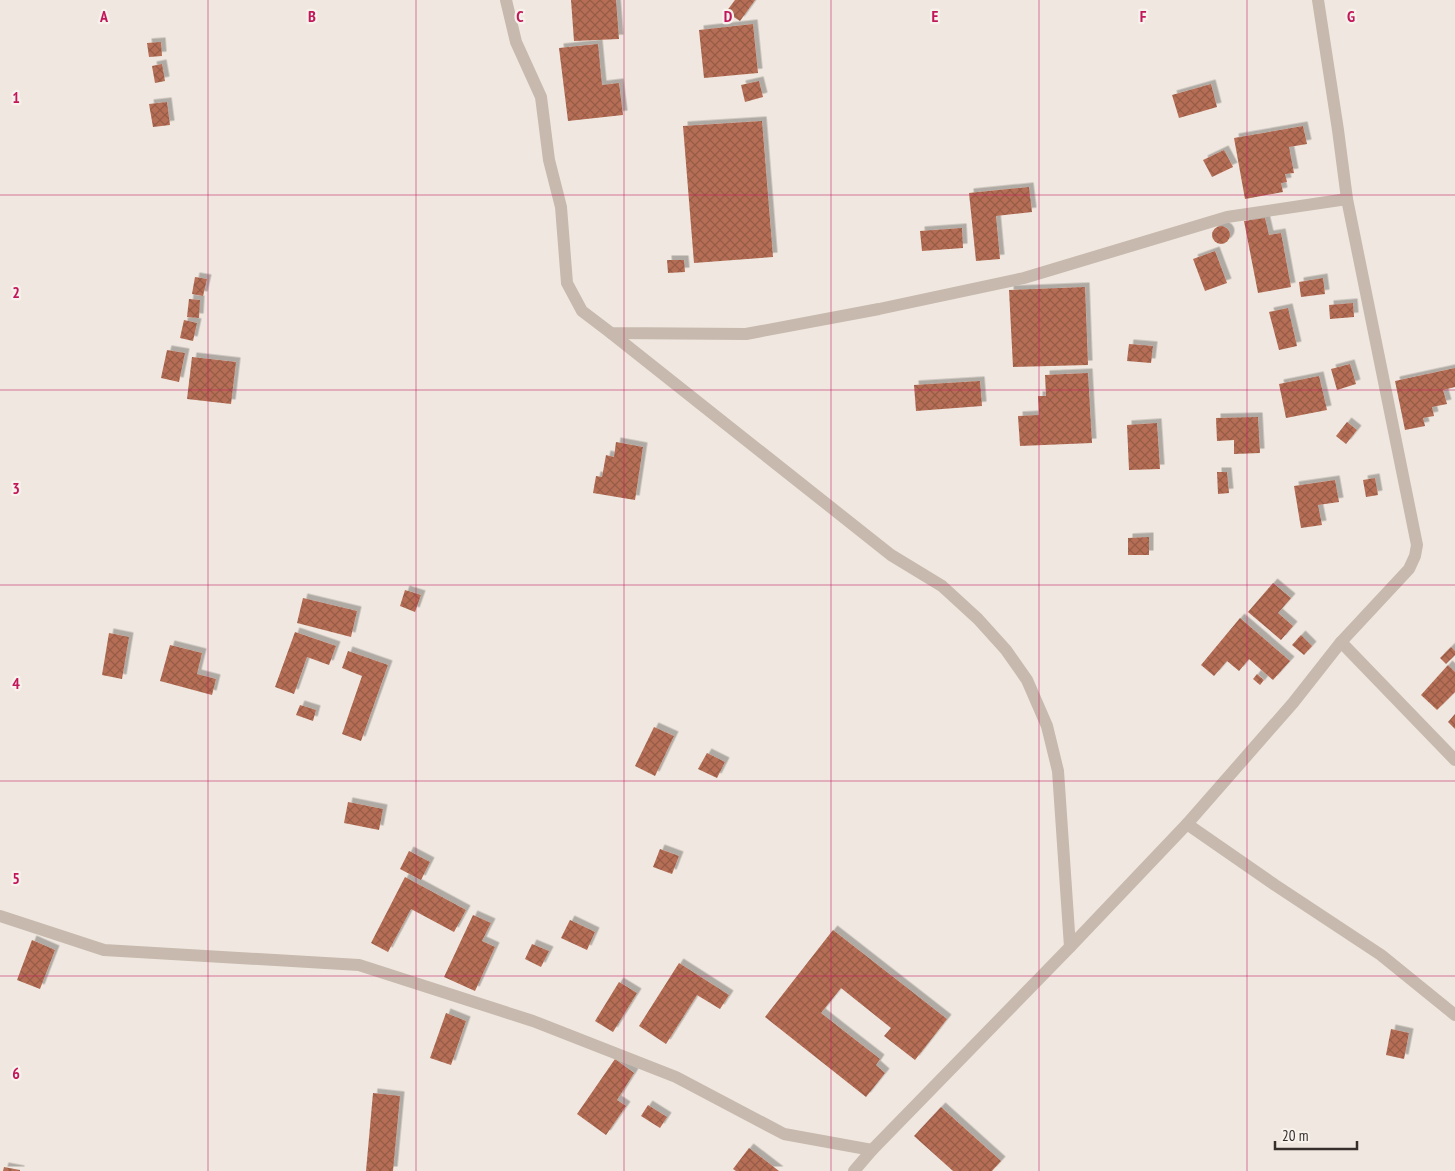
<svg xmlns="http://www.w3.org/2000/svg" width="1455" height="1171" viewBox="0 0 1455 1171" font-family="'PT Sans Narrow',sans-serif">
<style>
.building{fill:url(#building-cross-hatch);filter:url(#shadow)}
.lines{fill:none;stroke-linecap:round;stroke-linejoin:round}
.minor{stroke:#c7b9ad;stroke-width:12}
.grid{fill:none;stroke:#c2185b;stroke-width:1;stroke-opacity:0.55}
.grid-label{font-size:16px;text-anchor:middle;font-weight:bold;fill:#c2185b;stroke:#f8f2ec;stroke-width:4.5;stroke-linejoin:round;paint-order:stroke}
</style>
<defs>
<pattern id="building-cross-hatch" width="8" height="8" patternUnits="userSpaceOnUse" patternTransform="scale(1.25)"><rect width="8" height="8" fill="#b76e56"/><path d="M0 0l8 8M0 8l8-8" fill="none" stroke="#965b47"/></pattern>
<filter id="shadow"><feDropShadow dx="4.5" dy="-4.5" stdDeviation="0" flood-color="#0004"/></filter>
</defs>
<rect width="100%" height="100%" fill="#f0e8e0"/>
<g class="building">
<polygon points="571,0 616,0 619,39 574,41"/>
<polygon points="735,0 755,0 740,21 726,12"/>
<polygon points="753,24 758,73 704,78 699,30"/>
<polygon points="161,42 162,56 149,57 147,43"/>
<polygon points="598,44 602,85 619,83 623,115 568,121 559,48"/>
<polygon points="162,64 165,81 155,83 152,66"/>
<polygon points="759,81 763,97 745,102 741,85"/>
<polygon points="1211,84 1217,107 1179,118 1172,95"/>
<polygon points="167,102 170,125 153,127 149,104"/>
<polygon points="762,121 773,257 694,263 683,126"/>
<polygon points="1303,126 1307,144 1289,147 1294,173 1285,174 1287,182 1281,183 1283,192 1245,199 1234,138"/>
<polygon points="1224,150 1233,167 1212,177 1203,160"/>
<polygon points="1029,187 1032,212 996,216 1000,259 976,261 969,193"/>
<polygon points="1265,218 1269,235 1281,233 1291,287 1258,293 1244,221"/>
<circle cx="1221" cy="235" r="9"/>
<polygon points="962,228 963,248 922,251 920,231"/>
<polygon points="1215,251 1227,283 1205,291 1193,259"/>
<polygon points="667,260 684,260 685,272 668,273"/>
<polygon points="195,277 207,279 203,296 192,294"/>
<polygon points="1323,278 1325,294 1301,297 1299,282"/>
<polygon points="1085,287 1088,365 1013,367 1009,290"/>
<polygon points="189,299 200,300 199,318 187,317"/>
<polygon points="1353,303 1354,317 1330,319 1329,305"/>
<polygon points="1288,308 1297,346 1279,350 1269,312"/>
<polygon points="184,320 197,323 193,341 180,338"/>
<polygon points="1129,344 1153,346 1151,363 1127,361"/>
<polygon points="167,350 185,353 179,382 161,378"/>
<polygon points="192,357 236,362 231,404 187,399"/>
<polygon points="1350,364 1356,384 1337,390 1331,369"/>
<polygon points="1455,368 1455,387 1443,390 1447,404 1432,407 1434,416 1423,418 1425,426 1405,430 1395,381"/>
<polygon points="1088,373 1092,443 1020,446 1018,416 1039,415 1038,396 1046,396 1045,375"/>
<polygon points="1319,376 1327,410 1286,418 1279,384"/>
<polygon points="980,381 982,406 916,411 914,385"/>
<polygon points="1258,417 1260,453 1234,454 1234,440 1217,441 1216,418"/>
<polygon points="1347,422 1357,430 1346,444 1336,436"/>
<polygon points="1157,423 1160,469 1129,470 1127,425"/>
<polygon points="616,442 643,447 635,500 593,493 596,476 602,477 606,455 614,457"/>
<polygon points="1217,472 1227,472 1229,493 1218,494"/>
<polygon points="1375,478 1378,495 1366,497 1363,480"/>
<polygon points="1335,480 1339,502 1318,505 1322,525 1301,528 1294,486"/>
<polygon points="1149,537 1149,555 1128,555 1128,538"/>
<polygon points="1273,583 1291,598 1278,613 1293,626 1281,640 1248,612"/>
<polygon points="405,590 421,595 415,612 400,606"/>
<polygon points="303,598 357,611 351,637 297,623"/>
<polygon points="1240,618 1290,661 1273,680 1249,659 1239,671 1227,661 1214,676 1201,665"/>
<polygon points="295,632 336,646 329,665 307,657 294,694 275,687"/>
<polygon points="109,633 129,637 122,679 102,675"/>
<polygon points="1301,635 1312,646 1304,655 1292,645"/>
<polygon points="170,645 202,653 197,674 216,679 212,695 160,681"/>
<polygon points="1451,647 1455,651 1455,655 1446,664 1440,658"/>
<polygon points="348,651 388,665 361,741 342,734 362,676 342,668"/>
<polygon points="1448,665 1455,672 1455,692 1437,710 1421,695"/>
<polygon points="1257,674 1264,680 1260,685 1253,679"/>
<polygon points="300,705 316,710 313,721 296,715"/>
<polygon points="1455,714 1455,729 1448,722"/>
<polygon points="654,727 674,736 655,776 635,766"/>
<polygon points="707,753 725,762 717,778 698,769"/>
<polygon points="348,802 383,809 379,830 344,823"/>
<polygon points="660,849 679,856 672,874 653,867"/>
<polygon points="409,851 430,862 421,880 400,869"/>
<polygon points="405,877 466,910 454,932 411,909 388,952 371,943"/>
<polygon points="473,915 491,923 482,941 495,947 475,991 444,977"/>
<polygon points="570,920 595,932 587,950 561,938"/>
<polygon points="833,930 947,1019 915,1060 884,1036 891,1028 841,988 821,1013 880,1059 876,1065 885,1073 866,1097 765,1017"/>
<polygon points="32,940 55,950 40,989 17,980"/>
<polygon points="532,944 549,951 541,967 525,959"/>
<polygon points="679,963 729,995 720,1009 697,995 666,1044 639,1026"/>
<polygon points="619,982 637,993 613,1032 595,1021"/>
<polygon points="446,1013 466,1021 451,1065 430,1058"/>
<polygon points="1391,1029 1409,1033 1404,1059 1386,1055"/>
<polygon points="615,1059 634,1073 617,1100 626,1106 606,1135 577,1114"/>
<polygon points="373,1093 400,1096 393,1171 366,1171"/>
<polygon points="648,1105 667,1117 660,1128 641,1116"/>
<polygon points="941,1107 1001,1161 992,1171 953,1171 914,1136"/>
<polygon points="749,1148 779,1171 736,1171 733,1169"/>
<polygon points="4,1167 20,1170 20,1171 3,1171"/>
</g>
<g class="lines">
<g class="minor">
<polyline points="506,0 516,42 541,97 549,160 561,207 567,283 582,311 611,333 746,334 879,309 1024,278 1227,217 1347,199"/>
<polyline points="611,333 891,555 942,586 978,619 1006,650 1027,680 1047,726 1058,771 1070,947"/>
<polyline points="1341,642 1455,760"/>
<polyline points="1187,824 1275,885 1381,955 1455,1015"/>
<polyline points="0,916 104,950 359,965 533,1021 676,1077 784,1134 872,1150 854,1171"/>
<polyline points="872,1150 1070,947 1187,824 1293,703 1341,642 1409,569 1415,556 1417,545 1347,199 1338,130 1318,0"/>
</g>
</g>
<path class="grid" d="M208,0V1171M416,0V1171M624,0V1171M831,0V1171M1039,0V1171M1247,0V1171M0,195H1455M0,390H1455M0,585H1455M0,781H1455M0,976H1455"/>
<g class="grid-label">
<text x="104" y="22">A</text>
<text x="312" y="22">B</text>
<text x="520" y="22">C</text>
<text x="728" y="22">D</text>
<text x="935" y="22">E</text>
<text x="1143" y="22">F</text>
<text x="1351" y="22">G</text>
<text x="16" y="103">1</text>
<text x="16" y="298">2</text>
<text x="16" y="494">3</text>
<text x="16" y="689">4</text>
<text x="16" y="884">5</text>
<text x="16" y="1079">6</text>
</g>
<path d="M1275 1141v8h82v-8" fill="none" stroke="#362e2b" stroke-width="2.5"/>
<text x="1282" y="1141" font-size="15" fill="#362e2b" stroke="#f8f2ec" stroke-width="4" paint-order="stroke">20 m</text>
</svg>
